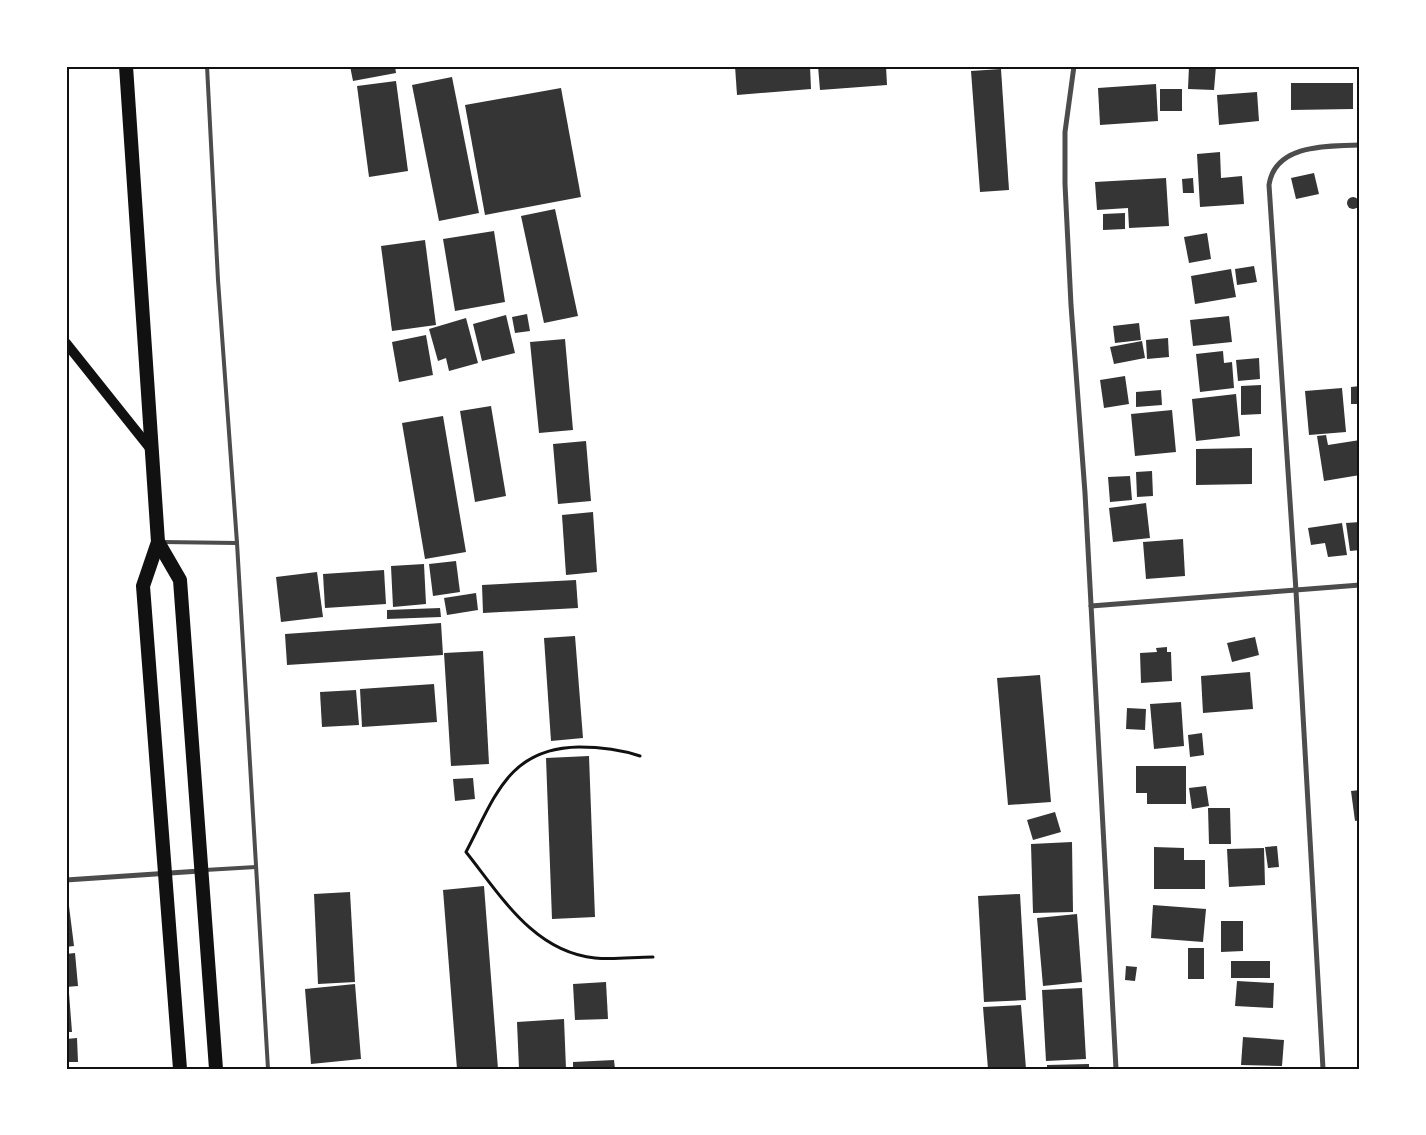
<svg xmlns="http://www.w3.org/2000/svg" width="1426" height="1135" viewBox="0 0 1426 1135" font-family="'Asap Condensed',sans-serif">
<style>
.building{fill:#353535}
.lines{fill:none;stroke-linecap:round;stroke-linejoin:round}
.path{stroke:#111;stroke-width:3}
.service{stroke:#4c4c4c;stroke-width:4}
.minor{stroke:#4c4c4c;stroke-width:5}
.secondary{stroke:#111;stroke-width:10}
.trunk{stroke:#111;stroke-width:14}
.neatline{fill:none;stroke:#111;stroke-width:2}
</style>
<rect width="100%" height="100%" fill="#fff"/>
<g class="building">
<polygon points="350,66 395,66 396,73 353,81"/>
<polygon points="735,66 810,66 811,89 737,95"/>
<polygon points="818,66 886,66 887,85 820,90"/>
<polygon points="1189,66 1216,66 1214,90 1188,89"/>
<polygon points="1001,69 1009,190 980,192 971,71"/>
<polygon points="452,77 479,213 439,221 412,85"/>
<polygon points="396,81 408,171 369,177 357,86"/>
<polygon points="1291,83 1353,83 1353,109 1291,110"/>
<polygon points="1156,84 1158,121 1100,125 1098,88"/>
<polygon points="561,88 581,197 485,215 465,105"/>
<rect x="1160" y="89" width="22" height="22"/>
<polygon points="1257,92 1259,121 1219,125 1217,95"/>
<polygon points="1220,152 1221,178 1242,176 1244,204 1200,207 1197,154"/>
<polygon points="1314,173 1319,194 1296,199 1291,178"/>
<polygon points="1166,178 1169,226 1129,228 1128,208 1097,210 1095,182"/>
<polygon points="1193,178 1194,193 1183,193 1182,179"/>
<circle cx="1353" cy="203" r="6"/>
<polygon points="555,209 578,316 544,323 521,216"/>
<polygon points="1125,213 1125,229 1103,230 1103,214"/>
<polygon points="494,231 505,302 455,311 443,239"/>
<polygon points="1207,233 1211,259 1189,263 1184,237"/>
<polygon points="425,240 436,325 392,331 381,246"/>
<polygon points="1254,266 1257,282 1237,285 1235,269"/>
<polygon points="1231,269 1236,297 1195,304 1191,276"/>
<polygon points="527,314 530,331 515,333 512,317"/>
<polygon points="506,315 515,353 482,361 473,324"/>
<polygon points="1229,316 1232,342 1193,346 1190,320"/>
<polygon points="466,318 478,363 449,371 446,358 438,361 429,329"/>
<polygon points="1139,323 1141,340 1115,343 1113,326"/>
<polygon points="426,335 433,375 399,382 392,342"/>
<polygon points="1168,338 1169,357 1147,359 1146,340"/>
<polygon points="565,339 573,430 539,433 530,342"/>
<polygon points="1142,341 1145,358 1114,364 1110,347"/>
<polygon points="1223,351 1224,363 1232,362 1234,388 1200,392 1196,354"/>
<polygon points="1259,358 1260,379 1238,381 1236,360"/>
<polygon points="1125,376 1129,404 1104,408 1100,380"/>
<polygon points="1261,385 1261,414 1241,415 1241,386"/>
<polygon points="1360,386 1360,404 1351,404 1351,387"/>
<polygon points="1342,388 1346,432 1309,435 1305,391"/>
<polygon points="1161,390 1162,405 1136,407 1136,392"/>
<polygon points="1236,394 1240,436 1196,441 1192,399"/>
<polygon points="491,406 506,496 475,502 460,411"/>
<polygon points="1172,410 1176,452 1135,456 1131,414"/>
<polygon points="443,416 466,552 425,559 402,423"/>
<polygon points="1326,435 1328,445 1360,440 1360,475 1324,481 1317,436"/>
<polygon points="586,441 591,501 558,504 553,444"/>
<polygon points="1252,448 1252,484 1196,485 1196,449"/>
<polygon points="1152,471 1153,496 1137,497 1136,472"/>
<polygon points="1130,476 1132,500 1110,502 1108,477"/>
<polygon points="1146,503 1150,538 1113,542 1109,508"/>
<polygon points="593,512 597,572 566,575 562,515"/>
<polygon points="1360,522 1360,550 1350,551 1346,523"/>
<polygon points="1342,523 1347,555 1328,557 1325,543 1311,545 1308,528"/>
<polygon points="1183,539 1185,576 1146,579 1143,542"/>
<polygon points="456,561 460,592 433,596 429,564"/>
<polygon points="424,564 426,604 393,607 391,566"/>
<polygon points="384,570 386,604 325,608 323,574"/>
<polygon points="317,572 323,617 281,622 276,577"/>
<polygon points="576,580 578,608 483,613 482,585"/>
<polygon points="476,593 478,610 447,615 444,598"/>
<polygon points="440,608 441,617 387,619 387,610"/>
<polygon points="441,623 443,655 287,665 285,634"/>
<polygon points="575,636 583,738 551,741 544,638"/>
<polygon points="1255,637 1259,655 1232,662 1227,643"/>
<polygon points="1167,647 1167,652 1171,652 1172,681 1141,683 1140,653 1157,652 1156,648"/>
<polygon points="483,651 489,764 451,766 444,653"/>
<polygon points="1250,672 1253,709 1203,713 1201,676"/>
<polygon points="1040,675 1051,802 1008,805 997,678"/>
<polygon points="434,684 437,722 362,727 360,689"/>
<polygon points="356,690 359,725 322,727 320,692"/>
<polygon points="1181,702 1184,746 1154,749 1150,704"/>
<polygon points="1127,708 1146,709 1145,730 1126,729"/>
<polygon points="1202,733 1204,755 1190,757 1188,735"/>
<polygon points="589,756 595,917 552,919 546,758"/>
<polygon points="1136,766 1186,766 1186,804 1147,804 1147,793 1136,793"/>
<polygon points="473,778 475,799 455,801 453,779"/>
<polygon points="1206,786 1209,806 1192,809 1189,788"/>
<polygon points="1360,790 1360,820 1355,821 1351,791"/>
<polygon points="1208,808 1230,808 1231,844 1209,844"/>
<polygon points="1055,812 1061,832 1033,840 1027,820"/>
<polygon points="1072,842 1073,912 1033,913 1031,844"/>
<polygon points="1277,846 1279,867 1268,868 1265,847"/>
<polygon points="1154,847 1184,848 1184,860 1205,860 1205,889 1154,889"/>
<polygon points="1264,848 1265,885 1229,887 1227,849"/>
<polygon points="484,886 498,1069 457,1069 443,890"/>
<polygon points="350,892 355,982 318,984 314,894"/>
<polygon points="1020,894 1026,1000 984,1002 978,896"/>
<polygon points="66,898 68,898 74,946 66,947"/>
<polygon points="1153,905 1206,909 1203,942 1151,938"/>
<polygon points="1077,914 1082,982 1043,986 1037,918"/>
<polygon points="1221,921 1243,921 1243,951 1221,952"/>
<rect x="1188" y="948" width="16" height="31"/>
<polygon points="75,953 78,986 66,987 66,954"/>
<rect x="1231" y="961" width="39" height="17"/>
<polygon points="1126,966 1137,967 1135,981 1125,980"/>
<polygon points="1237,981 1274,983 1273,1008 1235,1006"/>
<polygon points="606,982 608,1019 575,1020 573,984"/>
<polygon points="355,984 361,1059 311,1064 305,989"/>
<polygon points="1082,988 1086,1059 1046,1061 1042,990"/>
<polygon points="66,993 69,993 72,1032 66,1032"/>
<polygon points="1021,1005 1026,1069 988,1069 983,1007"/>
<polygon points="564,1019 566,1069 519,1069 517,1022"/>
<polygon points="1243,1037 1284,1040 1282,1066 1241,1065"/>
<polygon points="77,1038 78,1062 66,1062 66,1039"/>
<polygon points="614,1060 615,1069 573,1069 573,1062"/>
<polygon points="1089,1064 1089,1069 1047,1069 1047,1065"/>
</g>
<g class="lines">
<path class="path" d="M640,756C619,749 601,747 579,747C508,748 495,797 466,852C501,896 534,952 595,958C614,960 634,957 653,957"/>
<g class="service">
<polyline points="207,66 218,280 237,543 268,1069"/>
<polyline points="162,542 237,543"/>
<polyline points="205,870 256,867"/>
</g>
<g class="minor">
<polyline points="1074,66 1065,132 1065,184 1071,305 1085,493 1116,1069"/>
<polyline points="1091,606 1360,585"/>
<polyline points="66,880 200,871"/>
<path d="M1323,1069L1296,591L1269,185C1275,144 1327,146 1360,145"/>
</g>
<polyline class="secondary" points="66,343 153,452"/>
<g class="trunk">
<polyline points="126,66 158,542 143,586 180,1069"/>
<polyline points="158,542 180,580 216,1069"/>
</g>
</g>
<rect width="1426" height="1135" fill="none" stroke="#ffffff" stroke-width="135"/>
<rect x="68" y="68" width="1290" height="1000" class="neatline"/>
</svg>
